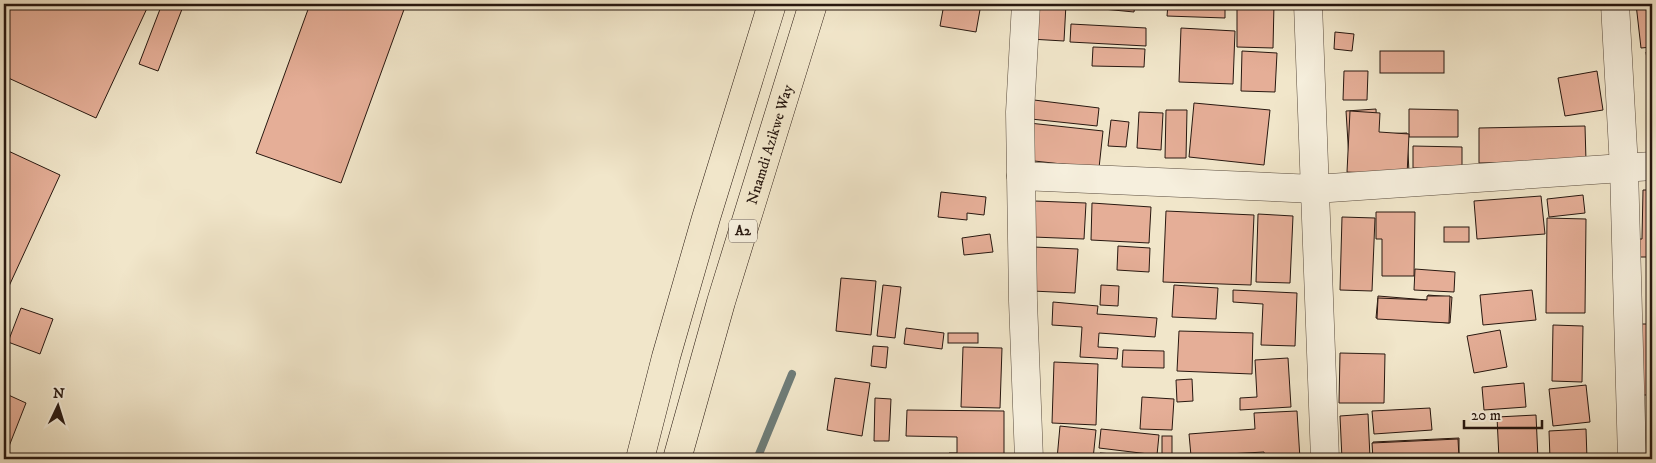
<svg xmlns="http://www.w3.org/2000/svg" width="1656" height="463" viewBox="0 0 1656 463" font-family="'IM FELL DW Pica',serif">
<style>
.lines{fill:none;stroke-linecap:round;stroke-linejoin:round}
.stream{stroke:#6e7c78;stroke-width:8}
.building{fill:#e5ae97;stroke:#281810}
.minor-casing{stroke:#5a4c3e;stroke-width:29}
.highway-casing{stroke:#281810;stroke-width:29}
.minor{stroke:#f6efdd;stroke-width:28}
.highway{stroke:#f1e6ca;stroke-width:28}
.labels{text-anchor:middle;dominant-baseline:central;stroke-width:4.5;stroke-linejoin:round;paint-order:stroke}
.shield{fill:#f6efdd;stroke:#66584e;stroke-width:1}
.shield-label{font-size:14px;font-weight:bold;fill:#281810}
.street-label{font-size:15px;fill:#281810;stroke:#f6efdd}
</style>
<rect width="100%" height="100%" fill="#f1e6ca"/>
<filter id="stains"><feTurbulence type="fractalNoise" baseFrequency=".004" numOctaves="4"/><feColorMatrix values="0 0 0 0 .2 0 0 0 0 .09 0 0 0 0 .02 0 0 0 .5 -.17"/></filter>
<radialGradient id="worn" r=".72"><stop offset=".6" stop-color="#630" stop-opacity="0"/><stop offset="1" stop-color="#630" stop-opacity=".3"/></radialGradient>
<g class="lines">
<polyline class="stream" points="757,459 792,374"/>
</g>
<g class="building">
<polygon points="4,4 149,4 96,118 4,76"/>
<polygon points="162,4 184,4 158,71 139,64"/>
<polygon points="310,4 406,4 341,183 256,153"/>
<polygon points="944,4 981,4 976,32 940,26"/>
<polygon points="1031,4 1066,4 1064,41 1030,39"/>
<polygon points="1072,4 1135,4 1134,12 1072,6"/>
<polygon points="1168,4 1225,4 1225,18 1167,16"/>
<polygon points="1237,4 1274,4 1273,48 1237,47"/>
<polygon points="1636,4 1652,4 1652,47 1641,48"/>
<polygon points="1071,24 1146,28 1146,46 1070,42"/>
<polygon points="1181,28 1235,31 1233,84 1179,82"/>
<polygon points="1335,32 1354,34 1352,51 1334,49"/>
<polygon points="1093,47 1145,49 1144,67 1092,66"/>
<polygon points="1242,51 1277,53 1275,92 1241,91"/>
<rect x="1380" y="51" width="64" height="22"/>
<polygon points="1646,52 1652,52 1652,96"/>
<polygon points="1344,71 1368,71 1367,100 1343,100"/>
<polygon points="1597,71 1603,110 1565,116 1558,78"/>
<polygon points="1034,100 1099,108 1097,126 1031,119"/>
<polygon points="1194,103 1270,110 1264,165 1189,157"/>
<polygon points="1376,109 1377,134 1407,133 1409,172 1350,175 1346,111"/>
<polygon points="1409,109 1458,110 1458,137 1409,137"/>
<polygon points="1166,110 1187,110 1186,158 1165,158"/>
<polygon points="1350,111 1380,113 1379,132 1409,134 1407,175 1347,172"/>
<polygon points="1139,112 1163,113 1161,150 1137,148"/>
<polygon points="1111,120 1129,122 1126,147 1108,146"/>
<polygon points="1029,123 1103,131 1099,168 1025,160"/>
<polygon points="1585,126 1586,161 1479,163 1479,128"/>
<polygon points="1413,146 1462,147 1462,169 1413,168"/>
<polygon points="4,149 60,175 4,297"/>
<polygon points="1643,190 1652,190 1652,257 1634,257 1634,239 1642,239"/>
<polygon points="941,192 986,197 984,215 967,213 967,220 938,217"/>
<polygon points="1583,195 1585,213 1549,217 1547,199"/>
<polygon points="1541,196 1545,234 1477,239 1474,201"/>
<polygon points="1035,201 1086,203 1084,239 1033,237"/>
<polygon points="1092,203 1151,207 1149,243 1091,240"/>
<polygon points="1166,211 1254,215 1251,285 1163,282"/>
<polygon points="1376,212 1415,212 1414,276 1382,276 1382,239 1376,239"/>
<polygon points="1258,214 1293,216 1290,283 1256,282"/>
<polygon points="1342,217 1375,218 1372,291 1340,290"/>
<polygon points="1547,218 1586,219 1585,313 1546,313"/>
<rect x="1444" y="227" width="25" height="15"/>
<polygon points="990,234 993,252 964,255 962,238"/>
<polygon points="1118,246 1150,248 1149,272 1117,270"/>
<polygon points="1034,247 1078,249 1075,293 1032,291"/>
<polygon points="1415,269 1455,272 1454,292 1414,290"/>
<polygon points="841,278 876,281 871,335 836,331"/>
<polygon points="883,285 901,287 895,338 877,336"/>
<polygon points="1101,285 1119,286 1118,306 1100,305"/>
<polygon points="1174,285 1218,288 1216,319 1172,317"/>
<polygon points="1233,290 1297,293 1295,346 1261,345 1263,304 1233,302"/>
<polygon points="1532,290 1536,320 1483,325 1480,295"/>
<polygon points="1428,295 1452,297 1450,323 1376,318 1378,296 1427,300"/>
<polygon points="1427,296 1450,296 1449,323 1377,319 1378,298 1427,300"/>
<polygon points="1053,302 1098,306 1097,314 1157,318 1155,337 1099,333 1098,347 1118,348 1117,359 1080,357 1082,327 1052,325"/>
<polygon points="21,308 53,319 40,354 8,342"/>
<rect x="1641" y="324" width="11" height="71"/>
<polygon points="1553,325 1583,326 1582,382 1552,381"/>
<polygon points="906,328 944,333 942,349 904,344"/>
<polygon points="1500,330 1507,367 1474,373 1467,336"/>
<polygon points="1179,331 1253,333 1252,374 1177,371"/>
<rect x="948" y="333" width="30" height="10"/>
<polygon points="873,346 888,347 886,368 871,366"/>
<polygon points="963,347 1002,348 1000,408 961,407"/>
<polygon points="1123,350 1164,351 1164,368 1122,367"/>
<polygon points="1340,353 1385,354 1384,403 1339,403"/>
<polygon points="1288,358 1291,407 1240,410 1240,398 1257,397 1255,360"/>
<polygon points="1054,362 1098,364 1096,425 1052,423"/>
<polygon points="835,378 870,383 862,436 827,430"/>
<polygon points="1192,379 1193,401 1177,402 1176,380"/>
<polygon points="1524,383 1526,407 1484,410 1482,387"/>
<polygon points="1586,385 1590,422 1553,426 1549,389"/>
<polygon points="4,393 26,403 4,459"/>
<polygon points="1142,397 1174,399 1172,430 1140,429"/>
<polygon points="875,398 891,399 889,441 874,441"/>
<polygon points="1430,408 1432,430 1374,434 1372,411"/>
<polygon points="907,410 1004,411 1004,459 906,459 906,456 948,457 949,453 957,453 957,437 906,436"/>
<polygon points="1297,411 1300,459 1265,459 1264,452 1191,456 1189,434 1255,429 1254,413"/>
<polygon points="1368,414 1370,458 1342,459 1340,416"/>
<polygon points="1536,415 1538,459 1499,459 1497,417"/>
<polygon points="1060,426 1096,430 1093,459 1057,459"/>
<polygon points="1101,429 1159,435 1157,455 1099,448"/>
<polygon points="1586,429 1587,459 1550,459 1549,431"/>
<rect x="1162" y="436" width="10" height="23"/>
<polygon points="1459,438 1459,459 1374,459 1373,442"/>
<polygon points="1458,439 1459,458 1373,459 1372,443"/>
<polygon points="1100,453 1152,457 1152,459 1099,459"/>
</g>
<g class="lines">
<defs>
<g id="minor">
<polyline points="1026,4 1020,112 1023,301 1029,459"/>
<polyline points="1308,4 1325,459"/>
<polyline points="1615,4 1624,168 1632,459"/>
<polyline points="1021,176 1315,189 1652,166"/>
</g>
<g id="highway">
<polyline points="640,459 666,357 706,218 772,4"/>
<path id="s1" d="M677,459L721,302L813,4"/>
</g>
</defs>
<use href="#minor" class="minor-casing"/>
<use href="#highway" class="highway-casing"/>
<use href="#minor" class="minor"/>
<use href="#highway" class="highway"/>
</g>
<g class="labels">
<rect class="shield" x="729" y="219.5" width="28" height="23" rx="4"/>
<g class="shield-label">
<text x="743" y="231">A2</text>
</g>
<g class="street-label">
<text stroke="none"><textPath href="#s1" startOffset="328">Nnamdi Azikwe Way</textPath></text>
</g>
</g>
<rect width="1656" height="463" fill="none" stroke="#f1e6ca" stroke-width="20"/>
<rect x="5" y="5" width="1646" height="453" fill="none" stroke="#281810" stroke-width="2.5"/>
<rect x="10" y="10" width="1636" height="443" fill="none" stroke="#281810"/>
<g transform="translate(58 406) rotate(4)" stroke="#f6efdd" stroke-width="4" paint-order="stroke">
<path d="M0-4L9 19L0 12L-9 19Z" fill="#281810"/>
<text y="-8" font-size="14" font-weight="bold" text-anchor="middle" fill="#281810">N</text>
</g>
<path d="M1464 420v8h78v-8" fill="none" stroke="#281810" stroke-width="2.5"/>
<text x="1471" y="420" font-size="15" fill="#281810" stroke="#f6efdd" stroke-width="4" paint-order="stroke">20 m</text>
<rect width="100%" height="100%" filter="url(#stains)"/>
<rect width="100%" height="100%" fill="url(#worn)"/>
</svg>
